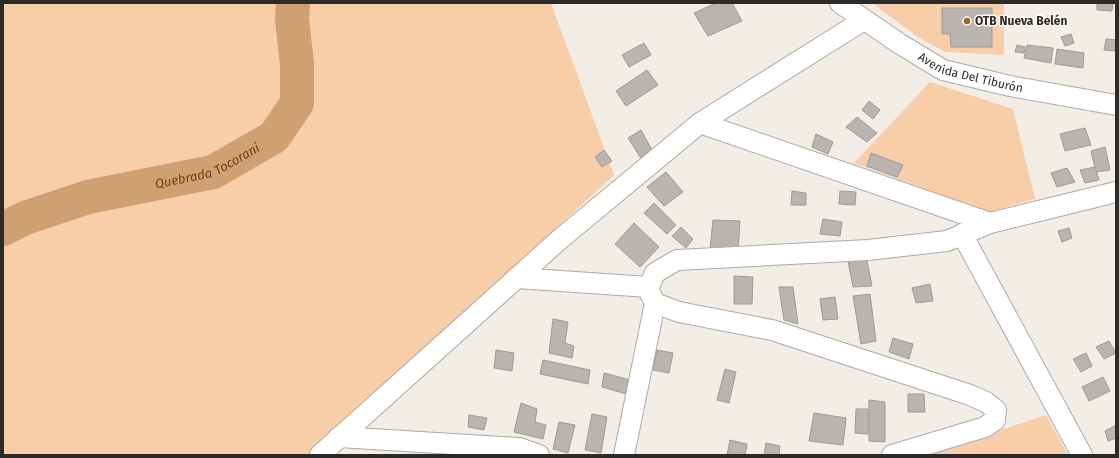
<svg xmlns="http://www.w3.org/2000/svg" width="1119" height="458" viewBox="0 0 1119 458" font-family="'Fira Sans',sans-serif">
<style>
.green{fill:#f7cea8}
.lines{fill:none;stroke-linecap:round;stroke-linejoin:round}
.river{stroke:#d0a073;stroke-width:34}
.building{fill:#b9b4af;stroke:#9f9a95}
.minor-casing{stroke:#aea9a4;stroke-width:22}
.minor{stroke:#fff;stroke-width:20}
.poi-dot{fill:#a06625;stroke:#fffbf8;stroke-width:1.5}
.labels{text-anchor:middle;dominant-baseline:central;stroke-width:3;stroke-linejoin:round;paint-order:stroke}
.poi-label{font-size:12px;font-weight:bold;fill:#2d2b29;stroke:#fffbf8;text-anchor:start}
.street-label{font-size:12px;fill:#2d2b29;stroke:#fffbf8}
.water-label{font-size:13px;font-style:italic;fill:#72440b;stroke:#fffbf8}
</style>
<rect width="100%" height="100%" fill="#f3ede8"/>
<g class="green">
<polygon points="3,3 551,3 614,175 311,455 3,455"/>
<polygon points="872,3 1004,3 1004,55 945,52 918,37"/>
<polygon points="930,82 1013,109 1035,199 989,212 854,163"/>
<polygon points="1046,415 1068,455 926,455"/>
</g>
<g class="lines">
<path class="river" id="s1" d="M3,229L25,218L88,197L213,172L274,137L297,103V64L292,19L293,3"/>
</g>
<g class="building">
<polygon points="716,3 732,3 742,21 708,36 694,13"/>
<polygon points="1097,3 1113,3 1112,11 1097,10"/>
<polygon points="942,8 992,8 992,47 951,47 950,34 942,34"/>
<polygon points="1071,34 1074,43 1065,46 1061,37"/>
<polygon points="1106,39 1116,40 1116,51 1104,50"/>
<polygon points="644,43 651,55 629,67 622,55"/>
<polygon points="1017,45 1025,47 1024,53 1015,52"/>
<polygon points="1027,45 1053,48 1051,63 1024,58"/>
<polygon points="1057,49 1084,53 1083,68 1055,64"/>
<polygon points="647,70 658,85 626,106 616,91"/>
<polygon points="869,101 880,110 873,119 862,110"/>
<polygon points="857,117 877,133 867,142 846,127"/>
<polygon points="1085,128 1091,145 1065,151 1060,134"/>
<polygon points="641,130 652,150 642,160 628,138"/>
<polygon points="816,134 833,142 828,154 812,147"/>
<polygon points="1105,147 1110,170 1096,172 1091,151"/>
<polygon points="604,150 612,161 602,167 595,157"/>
<polygon points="871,153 903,165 897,177 867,166"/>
<polygon points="1095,167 1099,180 1085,183 1080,170"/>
<polygon points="1067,168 1075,182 1057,187 1051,173"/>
<polygon points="666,172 683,192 664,206 647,187"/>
<polygon points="792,191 806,193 806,205 791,205"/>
<polygon points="840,191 856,192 855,205 839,204"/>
<polygon points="654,203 676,225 667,234 644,213"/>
<polygon points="823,219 842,222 840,236 820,234"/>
<polygon points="713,220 740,221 738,252 710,249"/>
<polygon points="634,223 659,247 640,267 615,244"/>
<polygon points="681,227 693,239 686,248 672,236"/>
<polygon points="1069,228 1072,238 1062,242 1058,231"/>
<polygon points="867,260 872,286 853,287 848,261"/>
<polygon points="734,276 753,277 752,304 734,304"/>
<polygon points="930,284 933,301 916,303 912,288"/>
<polygon points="779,287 793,287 798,324 784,320"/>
<polygon points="870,294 876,341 861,344 853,296"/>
<polygon points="835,297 838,319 823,320 820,299"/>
<polygon points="553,319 568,322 565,343 574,346 572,358 549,353"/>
<polygon points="893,338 913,344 909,359 889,352"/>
<polygon points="1109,341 1116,353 1104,359 1096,347"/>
<polygon points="496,350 514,353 512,371 494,368"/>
<polygon points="657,350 673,353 669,373 653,370"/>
<polygon points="1086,353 1092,366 1081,372 1073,359"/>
<polygon points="543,360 590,370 588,384 540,374"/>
<polygon points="725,369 736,372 729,403 717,400"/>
<polygon points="604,373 634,381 630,395 602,387"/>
<polygon points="1103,377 1110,391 1089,401 1082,387"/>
<polygon points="908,394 924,394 925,412 908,412"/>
<polygon points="869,400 885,402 885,442 869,441"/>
<polygon points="521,403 537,409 535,422 546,425 543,439 514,432"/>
<polygon points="856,409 868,409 868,434 855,433"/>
<polygon points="814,413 846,418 843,445 809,441"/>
<polygon points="592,414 607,417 601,453 585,450"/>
<polygon points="469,415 487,418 484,430 468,427"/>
<polygon points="559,422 575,425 568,453 553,449"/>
<polygon points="1116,425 1116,438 1108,441 1105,431"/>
<polygon points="730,440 747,444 745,455 727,455"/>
<polygon points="766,443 780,446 779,455 764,455"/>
</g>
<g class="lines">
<defs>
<g id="minor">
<path id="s2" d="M840,3L900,44L943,70L1010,86L1116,105"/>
<polyline points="700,123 990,223"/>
<polyline points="962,234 1082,455"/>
<polyline points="516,278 649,287"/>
<polyline points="339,437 519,448 539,455"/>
<polyline points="320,455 559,240 700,123 864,20"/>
<polyline points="624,455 655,303"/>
<polyline points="892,455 985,427 995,420 996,410 986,402 970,395 772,330 679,312 655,303 648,289 655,273 677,260 868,250 947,241 990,223 1116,192"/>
</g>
</defs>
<use href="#minor" class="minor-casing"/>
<use href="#minor" class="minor"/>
</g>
<circle class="poi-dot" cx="967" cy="21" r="4"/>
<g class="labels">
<g class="poi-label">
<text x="975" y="21">OTB Nueva Belén</text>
</g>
<g class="street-label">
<text stroke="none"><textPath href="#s2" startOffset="150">Avenida Del Tiburón</textPath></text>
</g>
<g class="water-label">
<text stroke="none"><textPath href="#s1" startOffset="215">Quebrada Tocorani</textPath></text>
</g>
</g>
<rect width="1119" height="458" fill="none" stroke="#2d2b29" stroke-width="8"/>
</svg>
